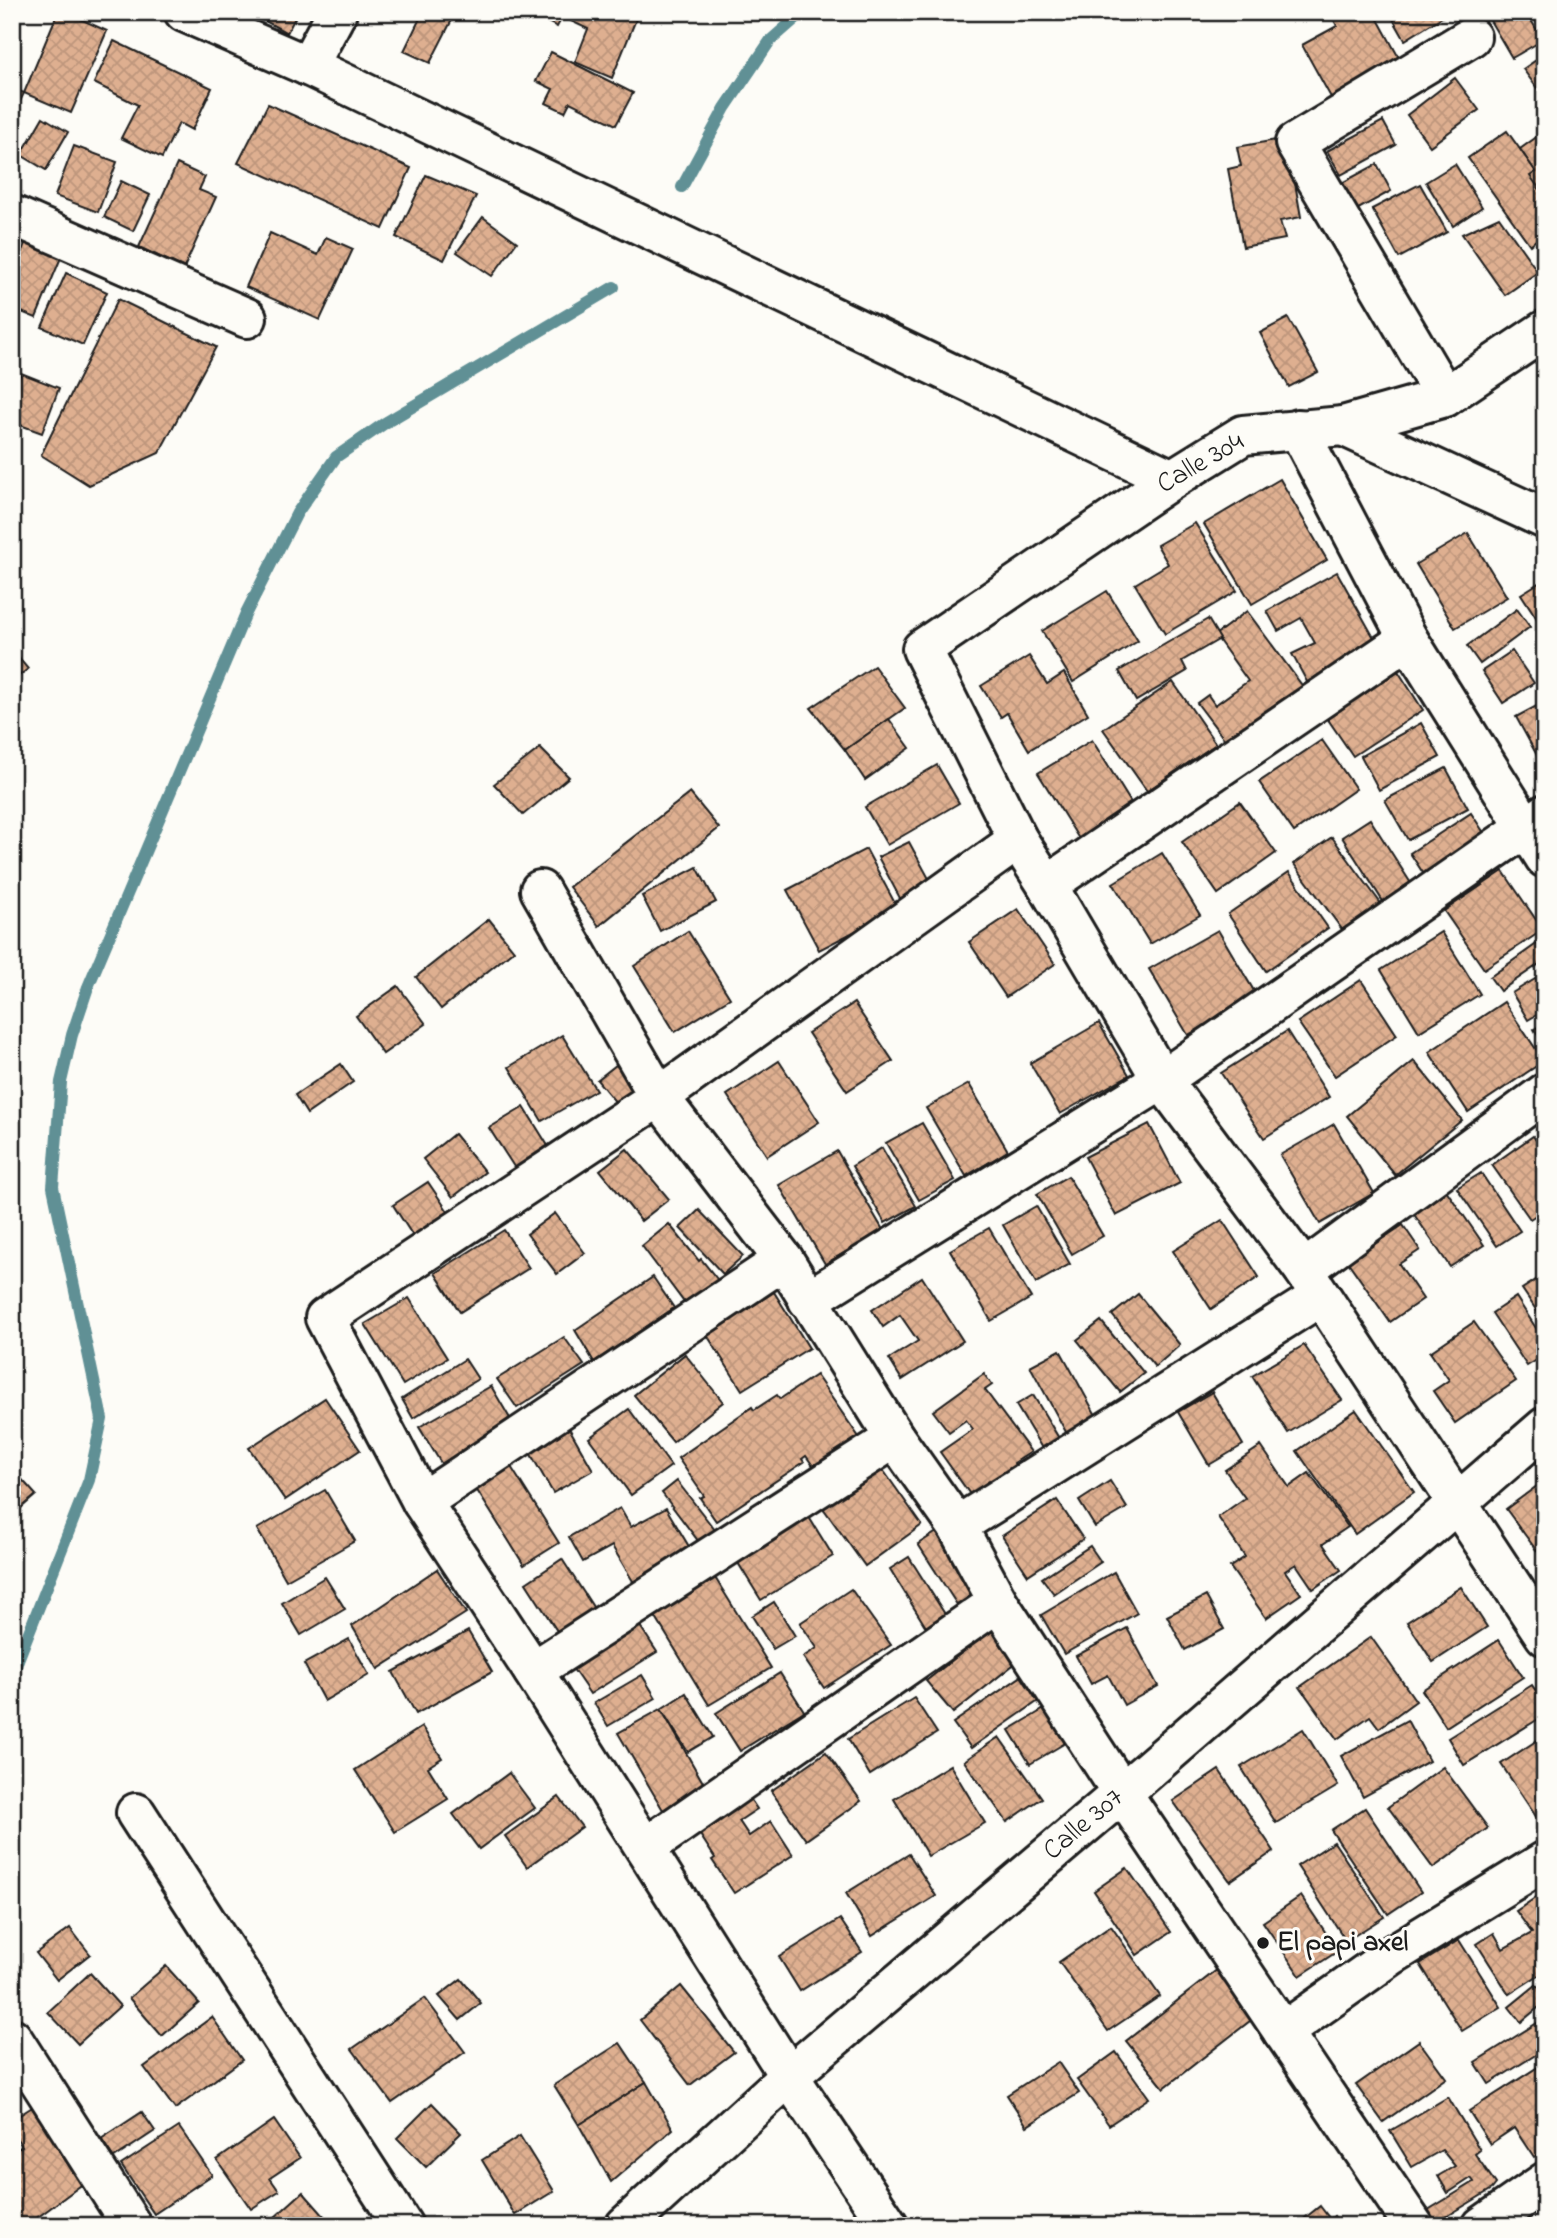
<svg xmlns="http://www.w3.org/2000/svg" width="1557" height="2238" viewBox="0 0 1557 2238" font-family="'Indie Flower',sans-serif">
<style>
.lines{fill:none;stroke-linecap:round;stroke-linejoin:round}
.stream{stroke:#609095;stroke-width:12}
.building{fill:url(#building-cross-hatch);stroke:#1c1c1c;stroke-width:2}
.street-casing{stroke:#1c1c1c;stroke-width:44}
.secondary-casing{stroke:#1c1c1c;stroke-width:44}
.street{stroke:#fdfcf7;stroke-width:38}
.secondary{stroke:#fdfcf7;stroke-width:38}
.poi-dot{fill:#1c1c1c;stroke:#fdfcf7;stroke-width:2.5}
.labels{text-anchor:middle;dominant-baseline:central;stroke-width:6;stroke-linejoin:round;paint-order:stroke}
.street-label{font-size:28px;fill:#1c1c1c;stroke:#fdfcf7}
.poi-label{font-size:28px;font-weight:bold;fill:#1c1c1c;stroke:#fdfcf7;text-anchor:start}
</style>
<defs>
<pattern id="building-cross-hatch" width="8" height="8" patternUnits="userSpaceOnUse" patternTransform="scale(1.75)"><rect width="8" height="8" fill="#deaf90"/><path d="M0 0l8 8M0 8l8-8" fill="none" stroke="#be967c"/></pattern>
</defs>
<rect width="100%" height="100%" fill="#fdfcf7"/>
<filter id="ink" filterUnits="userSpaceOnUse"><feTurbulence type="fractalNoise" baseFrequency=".0143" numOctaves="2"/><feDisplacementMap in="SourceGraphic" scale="14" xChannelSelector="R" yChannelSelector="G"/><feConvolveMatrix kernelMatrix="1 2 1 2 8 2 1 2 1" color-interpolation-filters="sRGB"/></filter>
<g filter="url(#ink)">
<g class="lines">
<g class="stream">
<polyline points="682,187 725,108 770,41 803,12"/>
<polyline points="12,1675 89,1480 102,1419 53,1187 61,1082 72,1035 88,987 246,613 297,513 336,457 385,423 614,287"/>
</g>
</g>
<g class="building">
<polygon points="58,12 65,12 107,31 71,113 24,93"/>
<polygon points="249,12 298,12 287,33"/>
<polygon points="423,12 456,12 430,63 404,51"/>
<polygon points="529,12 565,12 557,27"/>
<polygon points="575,12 639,12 612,78 575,62 588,29 571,21"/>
<polygon points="1335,12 1374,12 1403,65 1334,103 1302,45 1337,26 1331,14"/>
<polygon points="1389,12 1450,12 1405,40"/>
<polygon points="1485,12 1515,12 1516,14 1526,12 1543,40 1512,58"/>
<polygon points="114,41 212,88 192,130 179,123 162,158 121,138 138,105 94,83"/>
<polygon points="551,52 633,93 616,125 570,102 565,112 546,103 553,89 536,81"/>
<polygon points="1545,54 1545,99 1523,69"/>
<polygon points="1455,78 1479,110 1430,146 1407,115"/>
<polygon points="12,88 24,93 12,118"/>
<polygon points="268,104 411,168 383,229 238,163"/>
<polygon points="43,117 68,132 46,170 21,155"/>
<polygon points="1383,121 1396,145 1341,175 1327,151"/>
<polygon points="1507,131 1544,183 1538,187 1545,196 1545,252 1536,240 1530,245 1468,158"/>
<polygon points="1545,131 1545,196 1530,176 1536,172 1520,149"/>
<polygon points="1287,138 1301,217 1280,221 1285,239 1243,247 1228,169 1241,166 1237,147"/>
<polygon points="74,146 117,162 98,212 55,196"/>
<polygon points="177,164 205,177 199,190 216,197 184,268 139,247"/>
<polygon points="1377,164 1391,191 1353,212 1338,185"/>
<polygon points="1455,164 1482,207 1453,226 1426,182"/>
<polygon points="426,175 476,196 444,260 396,237"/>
<polygon points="121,181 150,195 133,231 104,217"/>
<polygon points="1420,184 1447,232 1399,258 1372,209"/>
<polygon points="483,217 517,242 492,276 457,252"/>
<polygon points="1499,217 1538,272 1505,295 1462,234"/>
<polygon points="270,233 318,255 326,237 353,249 320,320 246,287"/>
<polygon points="26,241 62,255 36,318 12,308 12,275"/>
<polygon points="66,273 107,292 83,345 42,327"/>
<polygon points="118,299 216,347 159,453 89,485 41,455"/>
<polygon points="1288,318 1318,372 1289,387 1260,333"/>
<polygon points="21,373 59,388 42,433 12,422 12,396"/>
<polygon points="1280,479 1327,560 1252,604 1204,524"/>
<polygon points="1195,523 1237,591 1165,634 1135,584 1168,564 1157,545"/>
<polygon points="1468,533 1507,597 1455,628 1416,564"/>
<polygon points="1337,572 1377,643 1307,682 1292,654 1315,643 1301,618 1278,631 1267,611"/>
<polygon points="1545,579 1545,631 1521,594"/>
<polygon points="1107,591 1138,641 1073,682 1042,631"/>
<polygon points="1517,609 1530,627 1480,664 1467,646"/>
<polygon points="1247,611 1304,688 1228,744 1197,703 1208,695 1215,705 1248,681 1215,635"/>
<polygon points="1208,619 1220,639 1182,661 1187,671 1136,701 1119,671"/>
<polygon points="12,650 28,669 12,681"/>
<polygon points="1512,651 1534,683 1503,703 1482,671"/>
<polygon points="1029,656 1047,684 1064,673 1088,714 1029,750 1007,713 1001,717 981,686"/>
<polygon points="874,666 905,708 845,750 811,708"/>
<polygon points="1398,671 1423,710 1353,756 1327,718"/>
<polygon points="1173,682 1216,744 1147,791 1103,729"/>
<polygon points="1544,702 1545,704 1545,770 1516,717"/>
<polygon points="889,719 910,748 865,780 845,750"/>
<polygon points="1421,723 1440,757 1379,790 1361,756"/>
<polygon points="1092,740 1133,806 1079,839 1038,773"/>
<polygon points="1322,740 1356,789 1294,832 1259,782"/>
<polygon points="540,748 569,777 523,815 494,784"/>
<polygon points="937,765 959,803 887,845 865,807"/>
<polygon points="1446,768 1468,808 1408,840 1385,800"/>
<polygon points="690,793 719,828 599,926 569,887"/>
<polygon points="1240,802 1276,853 1218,894 1182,842"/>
<polygon points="1471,813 1490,842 1429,882 1410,853"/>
<polygon points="1370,819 1412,885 1384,903 1342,837"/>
<polygon points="1332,837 1382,905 1344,932 1294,864"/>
<polygon points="909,842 933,886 902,902 878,857"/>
<polygon points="866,849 898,909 819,950 787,890"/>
<polygon points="1162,853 1200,915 1150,944 1113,883"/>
<polygon points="697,867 716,902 660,931 642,896"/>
<polygon points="1503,871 1543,930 1484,969 1444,911"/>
<polygon points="1289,872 1328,928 1266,971 1228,914"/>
<polygon points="1018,909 1055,964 1006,997 969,942"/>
<polygon points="489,919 514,950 441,1009 416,977"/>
<polygon points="1218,930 1257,996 1188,1035 1149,969"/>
<polygon points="688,931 730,998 675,1032 634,966"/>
<polygon points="1441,932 1480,994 1419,1032 1381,970"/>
<polygon points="1545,938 1545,960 1500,991 1490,977"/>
<polygon points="1545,973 1545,1010 1528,1020 1512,993"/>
<polygon points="1361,980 1397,1035 1335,1076 1298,1022"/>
<polygon points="398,986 426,1024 383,1054 356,1016"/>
<polygon points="1504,1002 1544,1061 1468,1112 1429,1052"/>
<polygon points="854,1003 893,1061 847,1091 808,1033"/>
<polygon points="1099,1023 1129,1075 1060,1114 1030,1063"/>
<polygon points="1545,1023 1545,1047 1534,1029"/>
<polygon points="1287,1031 1329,1097 1264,1138 1221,1073"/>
<polygon points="562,1035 596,1090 542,1121 509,1067"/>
<polygon points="779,1061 819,1122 767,1156 727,1095"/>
<polygon points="1414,1061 1462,1120 1395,1175 1347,1116"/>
<polygon points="341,1064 353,1082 307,1114 295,1095"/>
<polygon points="616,1065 640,1095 622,1110 597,1080"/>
<polygon points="969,1084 1008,1151 966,1176 926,1108"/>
<polygon points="524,1107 550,1149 516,1170 489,1128"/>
<polygon points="922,1123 955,1180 919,1200 886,1143"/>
<polygon points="1149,1124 1180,1183 1116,1216 1085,1157"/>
<polygon points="1334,1124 1374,1193 1320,1224 1280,1155"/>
<polygon points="454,1134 485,1172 453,1197 423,1159"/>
<polygon points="1533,1136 1545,1153 1545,1209 1530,1219 1492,1165"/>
<polygon points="882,1148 916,1206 885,1223 852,1166"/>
<polygon points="627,1149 669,1199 641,1221 600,1170"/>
<polygon points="837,1151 883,1230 825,1264 779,1185"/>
<polygon points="1481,1173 1520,1231 1497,1246 1457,1188"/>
<polygon points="1068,1176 1103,1236 1072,1254 1037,1194"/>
<polygon points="428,1182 449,1213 413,1236 393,1205"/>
<polygon points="1444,1187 1484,1245 1450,1267 1411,1210"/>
<polygon points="1036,1206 1070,1264 1036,1283 1003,1225"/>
<polygon points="699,1210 743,1256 723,1274 680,1228"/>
<polygon points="555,1213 585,1253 557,1274 527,1234"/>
<polygon points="1222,1220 1259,1277 1211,1309 1173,1251"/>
<polygon points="669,1224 699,1261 701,1259 721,1284 689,1309 642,1246"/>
<polygon points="1403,1225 1420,1250 1399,1264 1423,1299 1390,1322 1348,1262"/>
<polygon points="989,1228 1031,1298 991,1321 950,1250"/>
<polygon points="504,1230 529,1268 460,1312 435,1273"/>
<polygon points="1545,1274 1545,1323 1522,1289"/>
<polygon points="653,1277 674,1308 594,1362 575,1330"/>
<polygon points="922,1277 963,1341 902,1380 889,1359 918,1341 900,1315 883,1327 872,1310"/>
<polygon points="774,1292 809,1348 742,1390 707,1335"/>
<polygon points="1138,1294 1180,1345 1155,1367 1112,1315"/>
<polygon points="1516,1297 1545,1342 1545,1355 1527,1366 1492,1313"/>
<polygon points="409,1298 447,1358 403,1385 365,1324"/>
<polygon points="1101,1321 1144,1373 1120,1392 1077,1340"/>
<polygon points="1474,1322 1516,1381 1455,1423 1433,1391 1449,1380 1430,1352"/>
<polygon points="564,1337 584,1365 517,1408 497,1379"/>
<polygon points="1304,1345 1342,1400 1288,1433 1252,1376"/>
<polygon points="1060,1350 1097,1417 1067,1434 1030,1366"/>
<polygon points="685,1354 723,1402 673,1442 634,1395"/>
<polygon points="465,1359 478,1379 413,1418 402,1399"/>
<polygon points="984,1374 992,1385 985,1390 1031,1452 1014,1463 1016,1467 972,1497 940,1452 973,1429 966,1420 949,1432 933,1411"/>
<polygon points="816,1375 861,1440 816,1470 806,1456 802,1459 804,1462 716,1521 700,1498 704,1496 678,1458 752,1407 754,1410 777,1395 780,1399"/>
<polygon points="491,1386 515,1427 444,1468 419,1427"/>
<polygon points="1212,1392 1243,1445 1209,1465 1178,1412"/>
<polygon points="1033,1395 1060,1440 1043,1450 1016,1405"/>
<polygon points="325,1398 360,1450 285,1500 249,1448"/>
<polygon points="629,1409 671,1466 631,1495 589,1438"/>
<polygon points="1356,1410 1414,1492 1355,1534 1297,1451"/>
<polygon points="569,1428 593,1470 553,1493 529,1451"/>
<polygon points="1261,1446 1289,1487 1309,1473 1348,1527 1323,1544 1341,1570 1313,1589 1296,1564 1285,1571 1301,1594 1266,1618 1230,1567 1245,1557 1218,1517 1245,1498 1225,1470"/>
<polygon points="508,1462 559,1543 524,1565 473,1484"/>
<polygon points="881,1467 922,1525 865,1566 823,1508"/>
<polygon points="17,1474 36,1495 12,1516 12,1477"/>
<polygon points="1545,1480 1545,1562 1506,1509"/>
<polygon points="677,1481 715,1530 699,1542 662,1493"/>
<polygon points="1110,1481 1127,1508 1095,1527 1079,1501"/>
<polygon points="325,1490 355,1541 286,1580 257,1529"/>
<polygon points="1057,1500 1083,1539 1028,1575 1002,1536"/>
<polygon points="620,1508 631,1527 666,1508 694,1555 637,1588 612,1546 583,1562 569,1537"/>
<polygon points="807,1514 833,1556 761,1600 735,1558"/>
<polygon points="937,1532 979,1600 961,1611 918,1544"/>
<polygon points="1090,1546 1101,1562 1054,1594 1042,1578"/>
<polygon points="909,1557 948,1619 929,1632 890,1569"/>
<polygon points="562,1559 595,1610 559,1634 526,1583"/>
<polygon points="437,1569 466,1613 378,1669 352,1626"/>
<polygon points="1114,1572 1137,1613 1064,1654 1041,1615"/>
<polygon points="714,1576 771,1668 709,1705 653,1613"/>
<polygon points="325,1577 345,1609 301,1635 282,1603"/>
<polygon points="1461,1587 1487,1627 1433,1662 1407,1622"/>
<polygon points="851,1589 891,1645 824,1688 803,1657 817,1648 800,1623"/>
<polygon points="1206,1596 1224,1629 1185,1650 1167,1616"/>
<polygon points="774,1602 795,1636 773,1649 752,1616"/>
<polygon points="640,1626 657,1652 590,1694 573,1669"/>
<polygon points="1127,1628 1158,1686 1124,1705 1108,1675 1091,1684 1076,1656"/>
<polygon points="992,1629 1018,1661 953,1713 926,1681"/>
<polygon points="468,1631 492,1672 416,1714 393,1672"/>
<polygon points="1371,1637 1416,1701 1379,1728 1370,1716 1337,1739 1300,1687"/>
<polygon points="349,1639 369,1675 324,1701 304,1664"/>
<polygon points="1499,1640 1523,1677 1446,1727 1422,1690"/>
<polygon points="1029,1671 1047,1695 971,1748 953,1723"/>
<polygon points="780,1673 804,1711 740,1751 716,1713"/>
<polygon points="642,1675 656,1698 608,1726 594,1703"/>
<polygon points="1532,1685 1545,1705 1545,1715 1464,1765 1448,1738"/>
<polygon points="686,1693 713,1737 688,1752 661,1709"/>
<polygon points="914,1698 937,1733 870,1775 848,1739"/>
<polygon points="1051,1705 1072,1739 1030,1764 1009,1730"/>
<polygon points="661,1709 705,1786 663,1810 618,1733"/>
<polygon points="1407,1720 1429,1761 1363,1797 1341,1756"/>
<polygon points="422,1727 442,1758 428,1767 448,1799 395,1832 355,1770"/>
<polygon points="1303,1729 1338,1786 1276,1823 1241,1767"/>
<polygon points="1545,1735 1545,1826 1543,1827 1501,1764"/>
<polygon points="999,1737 1042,1798 1007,1822 964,1761"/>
<polygon points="826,1752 861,1801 806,1840 771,1791"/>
<polygon points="950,1765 985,1823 928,1856 894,1799"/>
<polygon points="1443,1767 1488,1828 1433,1868 1388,1807"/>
<polygon points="1219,1770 1274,1851 1230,1881 1173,1801"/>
<polygon points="509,1773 535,1808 479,1849 453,1814"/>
<polygon points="745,1791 757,1809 739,1821 749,1836 771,1821 793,1855 734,1893 712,1860 715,1858 695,1827"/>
<polygon points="559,1797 582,1827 527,1867 505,1836"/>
<polygon points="1365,1808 1421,1892 1388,1914 1331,1830"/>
<polygon points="1334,1842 1384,1917 1346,1941 1297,1866"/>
<polygon points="909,1854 936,1896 872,1936 846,1893"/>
<polygon points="1127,1868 1171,1932 1137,1955 1094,1891"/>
<polygon points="1541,1894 1545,1900 1545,1971 1509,1994 1477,1944 1494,1933 1503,1949 1532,1933 1516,1911"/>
<polygon points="1301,1896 1338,1951 1300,1976 1263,1922"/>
<polygon points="840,1919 862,1952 800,1991 779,1957"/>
<polygon points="1111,1926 1160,1996 1108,2031 1059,1962"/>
<polygon points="70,1928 90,1954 57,1980 36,1953"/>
<polygon points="1459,1940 1501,2007 1462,2031 1420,1964"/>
<polygon points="166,1966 199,2003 162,2036 129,1998"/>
<polygon points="1218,1969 1255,2017 1164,2088 1126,2041"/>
<polygon points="90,1973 120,2006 78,2044 48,2012"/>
<polygon points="461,1979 481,2003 460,2020 439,1996"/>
<polygon points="1536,1985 1545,1995 1545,2002 1521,2022 1509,2007"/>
<polygon points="681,1986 734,2052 690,2085 640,2020"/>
<polygon points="425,1998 465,2052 392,2103 352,2049"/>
<polygon points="212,2017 242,2060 175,2109 144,2067"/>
<polygon points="1545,2018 1545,2049 1489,2084 1475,2062"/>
<polygon points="1419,2041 1446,2078 1383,2122 1356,2085"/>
<polygon points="620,2043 646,2082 579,2125 554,2085"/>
<polygon points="1116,2052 1149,2098 1109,2125 1077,2080"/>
<polygon points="1058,2062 1079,2093 1027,2126 1007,2095"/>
<polygon points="1538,2067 1545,2078 1545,2151 1534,2158 1514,2128 1490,2144 1469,2111"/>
<polygon points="646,2082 673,2129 611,2182 579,2125"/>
<polygon points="1448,2097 1480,2150 1475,2154 1496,2184 1492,2189 1436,2223 1428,2210 1474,2182 1471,2178 1448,2193 1438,2176 1455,2166 1442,2150 1412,2167 1390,2131"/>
<polygon points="432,2103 461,2133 426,2167 397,2138"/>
<polygon points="37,2104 92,2177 26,2226 21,2226 12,2214 12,2153 22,2146 12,2132 12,2120"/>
<polygon points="142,2112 155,2131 114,2158 101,2139"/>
<polygon points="274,2120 300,2158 270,2178 279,2191 251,2209 217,2160"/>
<polygon points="179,2127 212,2175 154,2214 121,2165"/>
<polygon points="520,2136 554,2191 515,2215 482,2160"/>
<polygon points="303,2192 332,2225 331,2226 265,2226"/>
<polygon points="1320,2206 1330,2219 1334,2216 1342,2226 1295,2226"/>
</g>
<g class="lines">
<defs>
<g id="street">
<polyline points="184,12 308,66 1172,479"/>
<polyline points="308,66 337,12"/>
<polyline points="12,215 247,318"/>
<polyline points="1545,330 1445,397 1343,426 1243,435 1172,479 922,649 1018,840 1047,885 1162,1080 1304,1270 1545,1636"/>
<polyline points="1445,397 1295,143 1471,37"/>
<polyline points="1343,426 1545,519"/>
<polyline points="1298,429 1408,639 1545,858"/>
<polyline points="1047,885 1408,639"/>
<polyline points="540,890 659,1097 784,1260 895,1438 957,1526 998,1602 1122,1793 1414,2226"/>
<polyline points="1304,1270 1545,1093"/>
<polyline points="808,1300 1162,1080 1545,814"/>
<polyline points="422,1502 784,1260"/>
<polyline points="957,1526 1321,1296"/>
<polyline points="533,1671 895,1438"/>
<polyline points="136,1813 403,2226"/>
<polyline points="645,1848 998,1602"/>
<polyline points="1283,2032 1392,1955 1545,1861"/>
<polyline points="12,2038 132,2226"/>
<polyline points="889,2226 789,2076 533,1671 422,1502 325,1318 659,1097 1018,840"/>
<polyline points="1482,2226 1545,2182"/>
</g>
<polyline id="secondary" points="625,2226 789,2076 1122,1793 1545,1427"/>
</defs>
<use href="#street" class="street-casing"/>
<use href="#secondary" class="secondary-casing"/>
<use href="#street" class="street"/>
<use href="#secondary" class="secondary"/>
</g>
</g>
<circle class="poi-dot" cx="1263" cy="1943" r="7"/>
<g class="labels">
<g class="street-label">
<text transform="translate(1201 464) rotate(-30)">Calle 304</text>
<text transform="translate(1084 1825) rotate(-40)">Calle 307</text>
</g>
<g class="poi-label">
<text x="1277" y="1943">El papi axel</text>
</g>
</g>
<rect width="1557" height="2238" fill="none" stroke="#fdfcf7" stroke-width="42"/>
<rect x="21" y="21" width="1515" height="2196" fill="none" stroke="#1c1c1c" stroke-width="2.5" filter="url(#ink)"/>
</svg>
